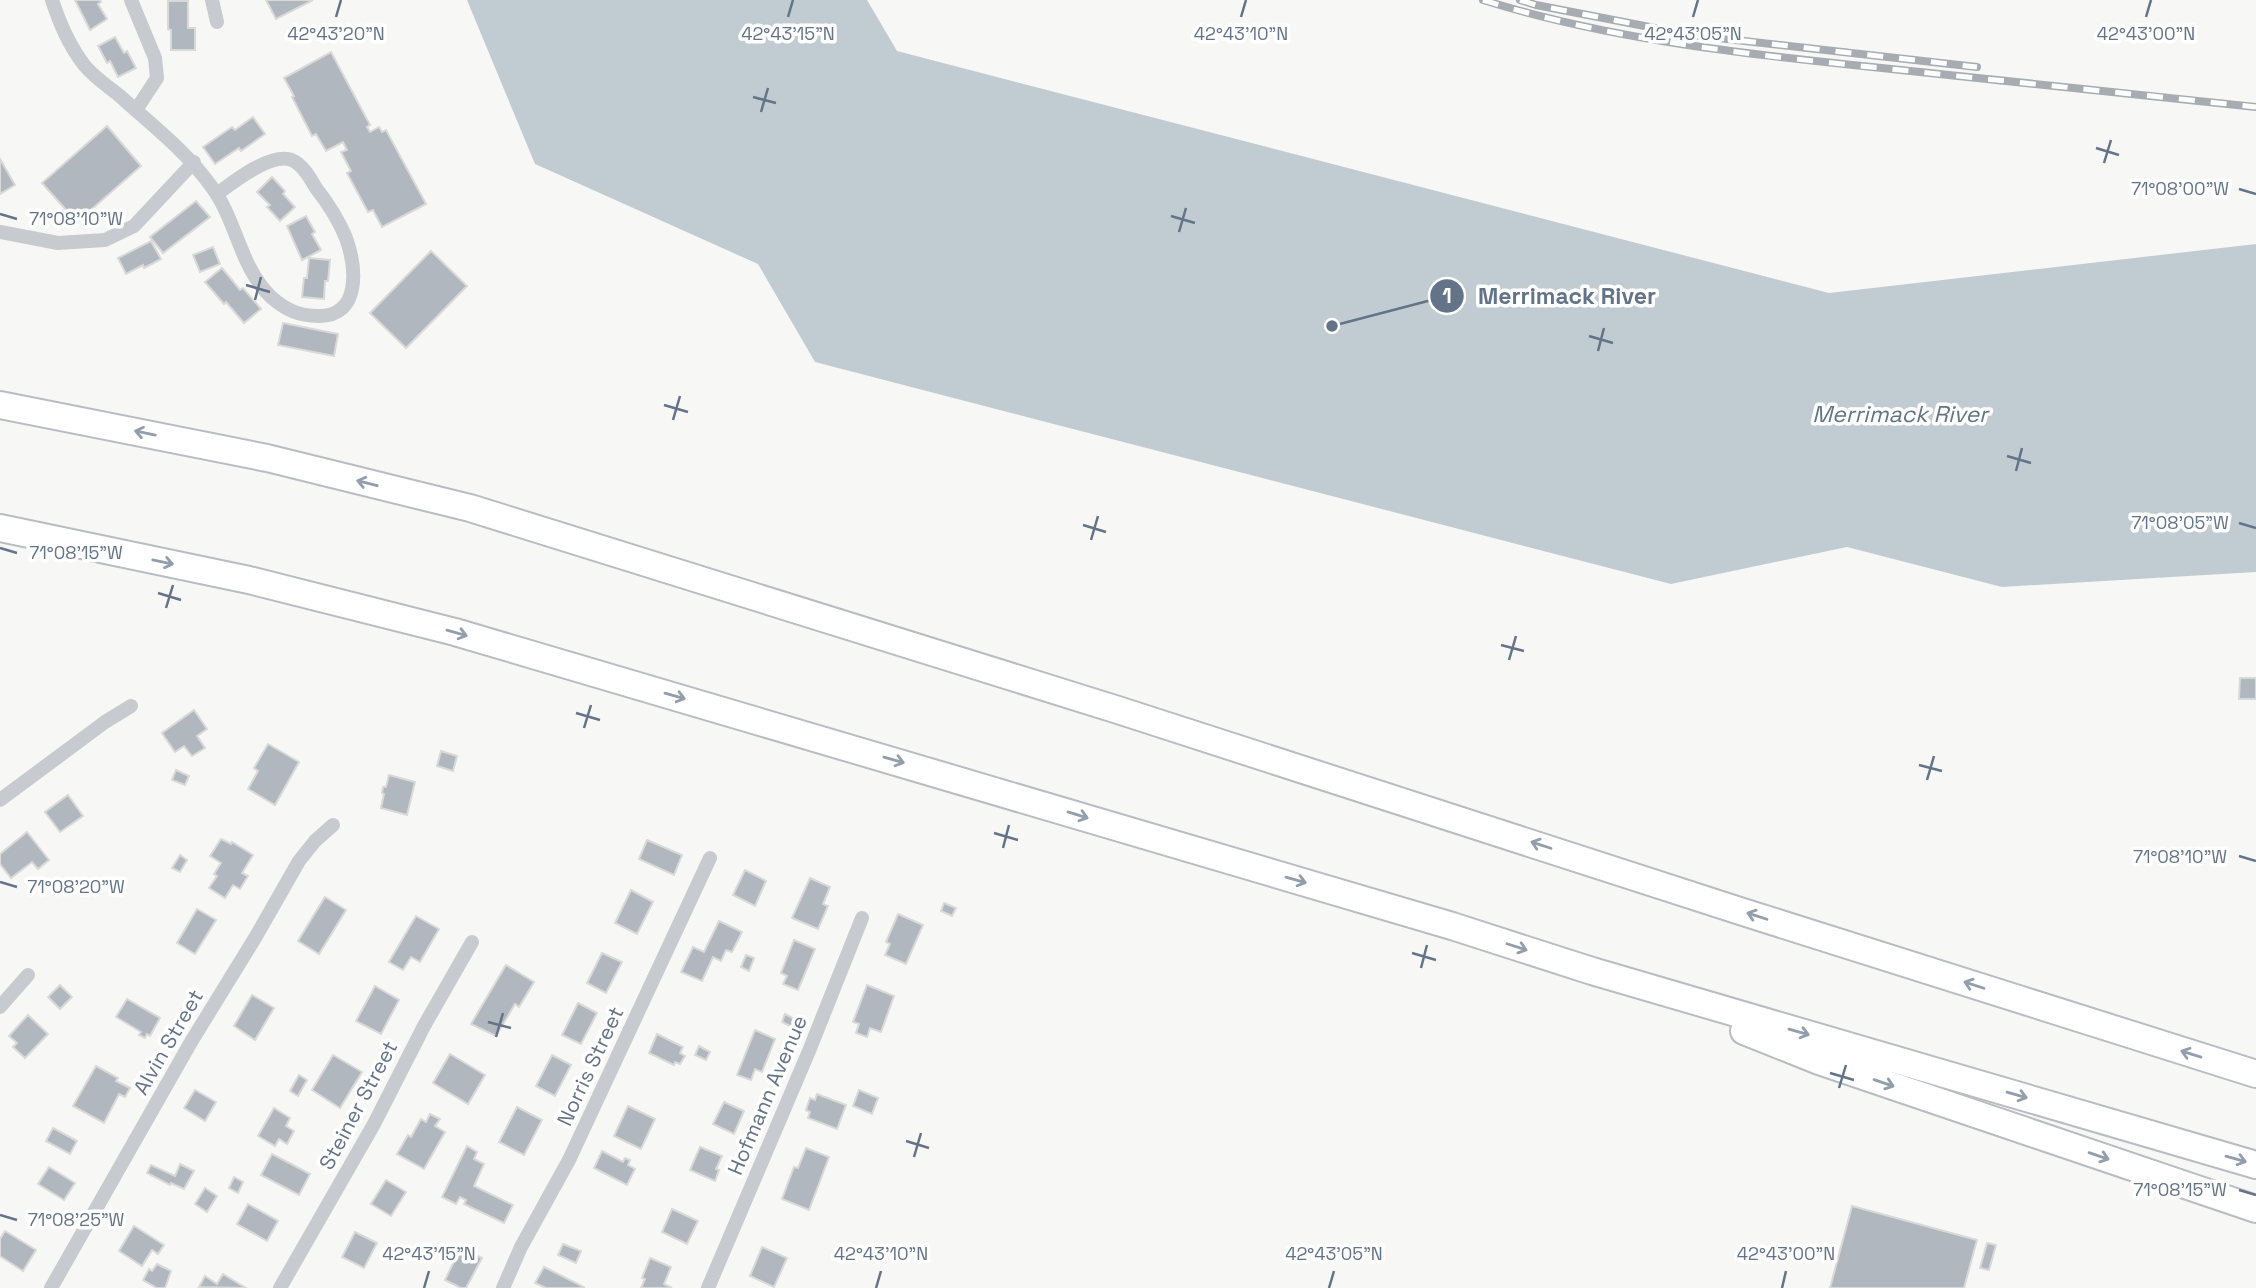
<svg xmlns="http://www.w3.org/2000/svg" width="2256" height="1288" viewBox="0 0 2256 1288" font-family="'Space Grotesk',sans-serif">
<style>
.water{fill:#c1ccd2}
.building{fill:#b0b7be;stroke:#d9d9d7;stroke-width:2}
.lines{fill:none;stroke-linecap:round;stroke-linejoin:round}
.highway-casing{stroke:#b9bcc0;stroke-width:30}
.street{stroke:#c7cace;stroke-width:14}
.highway{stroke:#fff;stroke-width:26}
.rail-casing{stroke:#a7acb3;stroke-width:8}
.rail{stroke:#fff;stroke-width:5;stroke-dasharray:16;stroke-linecap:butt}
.oneway{stroke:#929eac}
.ticks{fill:none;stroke:#647488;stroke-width:2.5}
.labels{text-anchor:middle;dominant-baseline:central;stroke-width:7;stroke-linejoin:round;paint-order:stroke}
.street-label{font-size:21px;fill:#647488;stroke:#fff}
.water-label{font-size:23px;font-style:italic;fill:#607683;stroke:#fff}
.ticks-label{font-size:18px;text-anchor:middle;fill:#647488;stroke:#fff;stroke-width:7;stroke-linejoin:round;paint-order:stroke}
.leader{fill:none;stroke:#647488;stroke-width:2.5}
.callout-dot{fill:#647488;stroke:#fff;stroke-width:2.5}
.mark-label{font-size:21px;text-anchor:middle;font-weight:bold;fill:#fff}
.callout-label{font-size:23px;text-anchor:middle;font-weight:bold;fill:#647488;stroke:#fff;stroke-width:7;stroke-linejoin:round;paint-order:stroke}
</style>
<rect width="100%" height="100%" fill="#f7f8f5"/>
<polygon class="water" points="467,0 867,0 897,51 1829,293 2256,244 2256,572 2002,587 1847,547 1671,584 815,362 758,264 535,164"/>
<g class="building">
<polygon points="75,0 100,0 101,2 98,4 107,19 90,30"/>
<polygon points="266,0 313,0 276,19"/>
<polygon points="168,1 188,1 188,28 195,28 195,50 171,50 171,30 168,29"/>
<polygon points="115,37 124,53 127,51 136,68 118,77 110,61 107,63 98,46"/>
<polygon points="331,52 370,125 367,127 370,132 379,127 382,132 386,130 426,204 382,227 373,210 368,212 347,173 351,171 341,152 347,150 343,142 326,151 316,134 312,136 292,97 294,96 284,78"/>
<polygon points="253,117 265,134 241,151 239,148 215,164 203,147 232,127 235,130"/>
<polygon points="107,126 141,166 77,222 42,183"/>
<polygon points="0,159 15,185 0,194"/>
<polygon points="272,177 285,191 283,194 295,207 280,221 267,207 270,205 257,192"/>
<polygon points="196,201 210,217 163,253 150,237"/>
<polygon points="306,216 315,232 312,234 321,250 302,260 287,226"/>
<polygon points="151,241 161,259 144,268 143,265 126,274 118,258"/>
<polygon points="213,247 220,264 200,272 193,255"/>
<polygon points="431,251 467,286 406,348 370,313"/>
<polygon points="309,258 330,260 328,281 325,281 324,299 302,297 304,278 307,278"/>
<polygon points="222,268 240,290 243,288 261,309 244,323 226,302 224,304 205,282"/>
<polygon points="283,323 338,334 334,356 278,345"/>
<polygon points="2240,678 2256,678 2256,699 2239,699"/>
<polygon points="194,710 207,729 197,736 205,748 192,756 184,746 175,752 162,733"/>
<polygon points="268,744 299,762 275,805 248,789 258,771 254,768"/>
<polygon points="441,751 457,756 453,771 437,766"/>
<polygon points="176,770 189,776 185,785 172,780"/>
<polygon points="389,775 415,782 407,815 381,808 384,794 382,793 383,787 386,787"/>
<polygon points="68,795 83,816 60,832 45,812"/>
<polygon points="27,832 49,860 38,869 32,862 11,878 0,864 0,854"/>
<polygon points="221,839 231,844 232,842 253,855 242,873 248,876 240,889 233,885 225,898 209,888 217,876 214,874 221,863 210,856"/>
<polygon points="647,840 682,855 674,875 639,859"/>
<polygon points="180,855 187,860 180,872 172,868"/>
<polygon points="745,870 766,881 755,906 733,895"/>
<polygon points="810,878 830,887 823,904 828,906 818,929 792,918"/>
<polygon points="631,890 653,902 637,934 615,923"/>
<polygon points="325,897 346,910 319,954 298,941"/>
<polygon points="944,903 956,908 952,916 941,911"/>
<polygon points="197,909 216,920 195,954 177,943"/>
<polygon points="898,914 923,925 906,964 885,955 890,944 886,942"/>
<polygon points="416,916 439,929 420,962 411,957 403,970 389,962"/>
<polygon points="719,921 742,932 732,952 726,950 721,961 713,957 702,981 681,972 693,947 704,952"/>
<polygon points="794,940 815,949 798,990 783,984 787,976 781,973"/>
<polygon points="602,953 622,962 606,993 587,983"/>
<polygon points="746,955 754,958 749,971 741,967"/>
<polygon points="506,965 534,982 519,1007 515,1004 496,1036 471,1024"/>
<polygon points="60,985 72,997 60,1009 48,997"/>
<polygon points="867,985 894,996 881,1032 870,1028 867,1037 856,1033 859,1024 853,1022"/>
<polygon points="375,986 399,1000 381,1034 356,1021"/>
<polygon points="252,995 274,1008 255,1040 234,1026"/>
<polygon points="127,999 160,1018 150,1036 147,1034 145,1038 139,1035 141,1032 116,1017"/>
<polygon points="578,1003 597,1013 581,1044 562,1035"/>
<polygon points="785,1014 802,1023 798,1030 782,1022"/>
<polygon points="28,1015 48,1034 25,1058 13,1047 17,1043 9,1036"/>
<polygon points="755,1030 775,1039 762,1072 755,1069 751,1080 737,1075"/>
<polygon points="657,1034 683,1047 680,1053 685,1056 680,1064 675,1062 674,1065 649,1053"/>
<polygon points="699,1046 710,1052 706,1060 695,1055"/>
<polygon points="450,1054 485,1075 468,1104 433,1083"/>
<polygon points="333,1055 362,1072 340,1108 312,1090"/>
<polygon points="552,1055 571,1065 555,1096 536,1086"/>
<polygon points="96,1066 118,1078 116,1081 130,1088 125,1097 119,1094 104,1123 73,1106"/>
<polygon points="299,1075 307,1080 298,1096 290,1091"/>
<polygon points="195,1090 216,1102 205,1121 184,1108"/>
<polygon points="859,1090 878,1098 872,1114 853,1106"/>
<polygon points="817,1094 846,1105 837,1129 808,1118 810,1112 806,1110 810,1098 815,1100"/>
<polygon points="724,1102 744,1111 734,1134 713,1124"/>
<polygon points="628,1106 655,1119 641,1149 614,1136"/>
<polygon points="517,1107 542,1120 524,1155 499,1142"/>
<polygon points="274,1108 290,1118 286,1126 294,1131 287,1144 279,1139 275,1146 258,1136"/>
<polygon points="430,1114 440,1119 435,1126 445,1132 424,1169 397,1154 408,1135 411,1137 421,1119 426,1122"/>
<polygon points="53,1128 77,1141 70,1154 46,1141"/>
<polygon points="467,1146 477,1152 474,1159 484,1164 474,1186 513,1205 504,1223 464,1204 466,1200 460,1197 456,1204 442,1197"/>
<polygon points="700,1147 722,1156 716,1169 719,1170 715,1181 690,1170"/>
<polygon points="806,1148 829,1157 809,1210 782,1199 794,1167 798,1168"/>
<polygon points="602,1151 623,1162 625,1158 630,1160 628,1165 635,1169 627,1185 594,1168"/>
<polygon points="272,1154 310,1174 299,1195 261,1175"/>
<polygon points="180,1164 194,1171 184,1189 171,1183 170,1185 147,1173 151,1165 175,1176"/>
<polygon points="49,1167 75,1183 64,1200 38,1184"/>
<polygon points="234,1177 243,1182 238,1193 229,1188"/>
<polygon points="386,1180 406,1192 391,1216 371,1204"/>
<polygon points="205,1188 217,1196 207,1212 195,1204"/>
<polygon points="248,1204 278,1221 267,1241 237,1224"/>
<polygon points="1852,1206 1977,1240 1964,1288 1830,1288"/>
<polygon points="672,1209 698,1221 687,1244 662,1232"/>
<polygon points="134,1226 164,1245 158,1254 152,1250 142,1266 119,1251"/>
<polygon points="5,1231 36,1250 23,1271 0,1256 0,1239"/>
<polygon points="355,1232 377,1243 364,1268 342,1257"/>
<polygon points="1987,1243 1996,1245 1989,1270 1980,1268"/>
<polygon points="563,1244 581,1251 576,1263 558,1255"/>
<polygon points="461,1247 482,1258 466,1288 461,1288 445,1280"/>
<polygon points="762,1247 787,1258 774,1287 750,1276"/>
<polygon points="650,1258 671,1267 664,1284 672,1288 641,1288 645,1279 642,1278"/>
<polygon points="157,1264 171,1271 165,1288 157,1288 143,1280 149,1269 152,1271"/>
<polygon points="544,1267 584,1287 584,1288 546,1288 535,1283"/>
<polygon points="223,1274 246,1288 199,1287 205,1276 217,1284"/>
</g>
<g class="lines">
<defs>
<g id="highway">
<polyline points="0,405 267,458 470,508 1118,710 1743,912 2256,1074"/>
<polyline points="0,528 249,580 455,632 1452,926 1592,971 2256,1165"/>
<polyline points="1744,1031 1819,1061 2256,1209"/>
</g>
</defs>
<use href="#highway" class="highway-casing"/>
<g class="street">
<path d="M52,0C60,24 69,46 85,66C95,78 109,87 121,97C153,126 186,151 211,186C237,220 239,266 271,297C286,310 299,316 318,316C362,317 356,266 346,238C339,221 327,202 316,188C310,178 303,165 292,160C271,152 233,182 217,194"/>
<polyline points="131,0 155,58 157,78 136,110"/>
<polyline points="212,0 217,22"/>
<polyline points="0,232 58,243 105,240 134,226 194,162"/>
<polyline points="0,800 105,722 131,706"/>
<polyline points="0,1007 28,975"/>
<polyline points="51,1288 191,1042 255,938 299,861 315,841 333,825"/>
<polyline points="280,1288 374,1124 424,1026 472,942"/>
<polyline points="503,1288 521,1247 569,1160 710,858"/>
<polyline points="708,1288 809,1051 862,918"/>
</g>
<use href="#highway" class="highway"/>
<defs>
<g id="rail">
<path d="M1483,0C1614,41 1754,55 1891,69C2013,82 2134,94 2256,107"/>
<polyline points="1520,0 1536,5 1691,35 1977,67"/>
</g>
</defs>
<use href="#rail" class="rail-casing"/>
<use href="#rail" class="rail"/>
</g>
<defs><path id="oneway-shaft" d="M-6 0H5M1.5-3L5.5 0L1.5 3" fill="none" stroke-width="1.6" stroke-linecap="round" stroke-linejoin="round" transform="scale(1.75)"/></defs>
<g class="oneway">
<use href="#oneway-shaft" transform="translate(145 433) rotate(-168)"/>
<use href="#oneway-shaft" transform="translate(367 483) rotate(-166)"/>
<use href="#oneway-shaft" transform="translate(163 562) rotate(12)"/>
<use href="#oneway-shaft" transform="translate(457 633) rotate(16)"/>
<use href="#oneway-shaft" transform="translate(675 696) rotate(16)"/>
<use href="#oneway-shaft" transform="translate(894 760) rotate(16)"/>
<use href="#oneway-shaft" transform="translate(1078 815) rotate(17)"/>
<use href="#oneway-shaft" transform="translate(1541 845) rotate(-162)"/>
<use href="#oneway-shaft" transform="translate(1296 880) rotate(16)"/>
<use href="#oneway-shaft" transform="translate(1757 916) rotate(-162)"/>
<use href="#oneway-shaft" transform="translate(1517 947) rotate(18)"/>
<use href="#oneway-shaft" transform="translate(1974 985) rotate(-162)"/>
<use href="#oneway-shaft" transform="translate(1799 1032) rotate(16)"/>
<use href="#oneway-shaft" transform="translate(2191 1054) rotate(-163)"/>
<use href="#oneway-shaft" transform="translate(1884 1083) rotate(19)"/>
<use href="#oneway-shaft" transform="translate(2017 1095) rotate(16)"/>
<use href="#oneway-shaft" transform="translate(2099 1156) rotate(19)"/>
<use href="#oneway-shaft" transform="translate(2236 1159) rotate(16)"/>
</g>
<path class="ticks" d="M336,17L341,0M788,17L793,0M1241,17L1246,0M1693,17L1698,0M2146,17L2151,0M753,97L776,103M761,112L768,88M2096,148L2119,155M2104,163L2111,140M2239,189L2256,194M0,214L17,219M1171,216L1195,223M1179,232L1186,208M246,285L270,292M255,300L261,277M1589,336L1613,343M1598,351L1604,328M664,405L688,412M673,420L680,396M2007,456L2031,463M2016,471L2022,448M2239,523L2256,528M1083,525L1106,532M1091,540L1098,516M0,548L17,553M158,593L181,600M166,608L173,585M1501,645L1524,651M1509,660L1516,636M576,713L600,720M584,728L591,705M1919,765L1942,771M1927,780L1934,756M994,833L1018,840M1003,848L1009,825M2239,856L2256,861M0,882L17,887M1412,953L1436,960M1421,968L1427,945M488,1022L511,1028M496,1037L503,1013M1830,1073L1854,1080M1839,1088L1846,1065M906,1141L929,1148M914,1157L921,1133M2239,1190L2256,1195M0,1215L17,1220M424,1288L429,1271M876,1288L881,1271M1329,1288L1334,1271M1782,1288L1786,1271"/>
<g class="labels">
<g class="street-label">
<text transform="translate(168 1042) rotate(-60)">Alvin Street</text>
<text transform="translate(590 1066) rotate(-65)">Norris Street</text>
<text transform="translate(767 1095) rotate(-67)">Hofmann Avenue</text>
<text transform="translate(358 1105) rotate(-62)">Steiner Street</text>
</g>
<g class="water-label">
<text x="1900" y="414">Merrimack River</text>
</g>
</g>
<g class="ticks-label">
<text x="336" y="40">42°43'20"N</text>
<text x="788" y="40">42°43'15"N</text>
<text x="1241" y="40">42°43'10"N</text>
<text x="1693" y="40">42°43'05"N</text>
<text x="2146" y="40">42°43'00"N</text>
<text x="2180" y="195">71°08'00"W</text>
<text x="76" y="225">71°08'10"W</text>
<text x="2180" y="529">71°08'05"W</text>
<text x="76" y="559">71°08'15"W</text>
<text x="2180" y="863">71°08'10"W</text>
<text x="76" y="893">71°08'20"W</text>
<text x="2180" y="1196">71°08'15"W</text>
<text x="76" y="1226">71°08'25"W</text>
<text x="429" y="1260">42°43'15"N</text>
<text x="881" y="1260">42°43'10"N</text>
<text x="1334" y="1260">42°43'05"N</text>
<text x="1786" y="1260">42°43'00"N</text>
</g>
<path class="leader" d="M1332 326L1447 296"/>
<g class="callout-dot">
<circle cx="1332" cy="326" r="7"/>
<circle cx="1447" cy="296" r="18"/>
</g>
<g class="mark-label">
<text x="1447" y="303">1</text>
</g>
<g class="callout-label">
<text x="1567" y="304">Merrimack River</text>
</g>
</svg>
